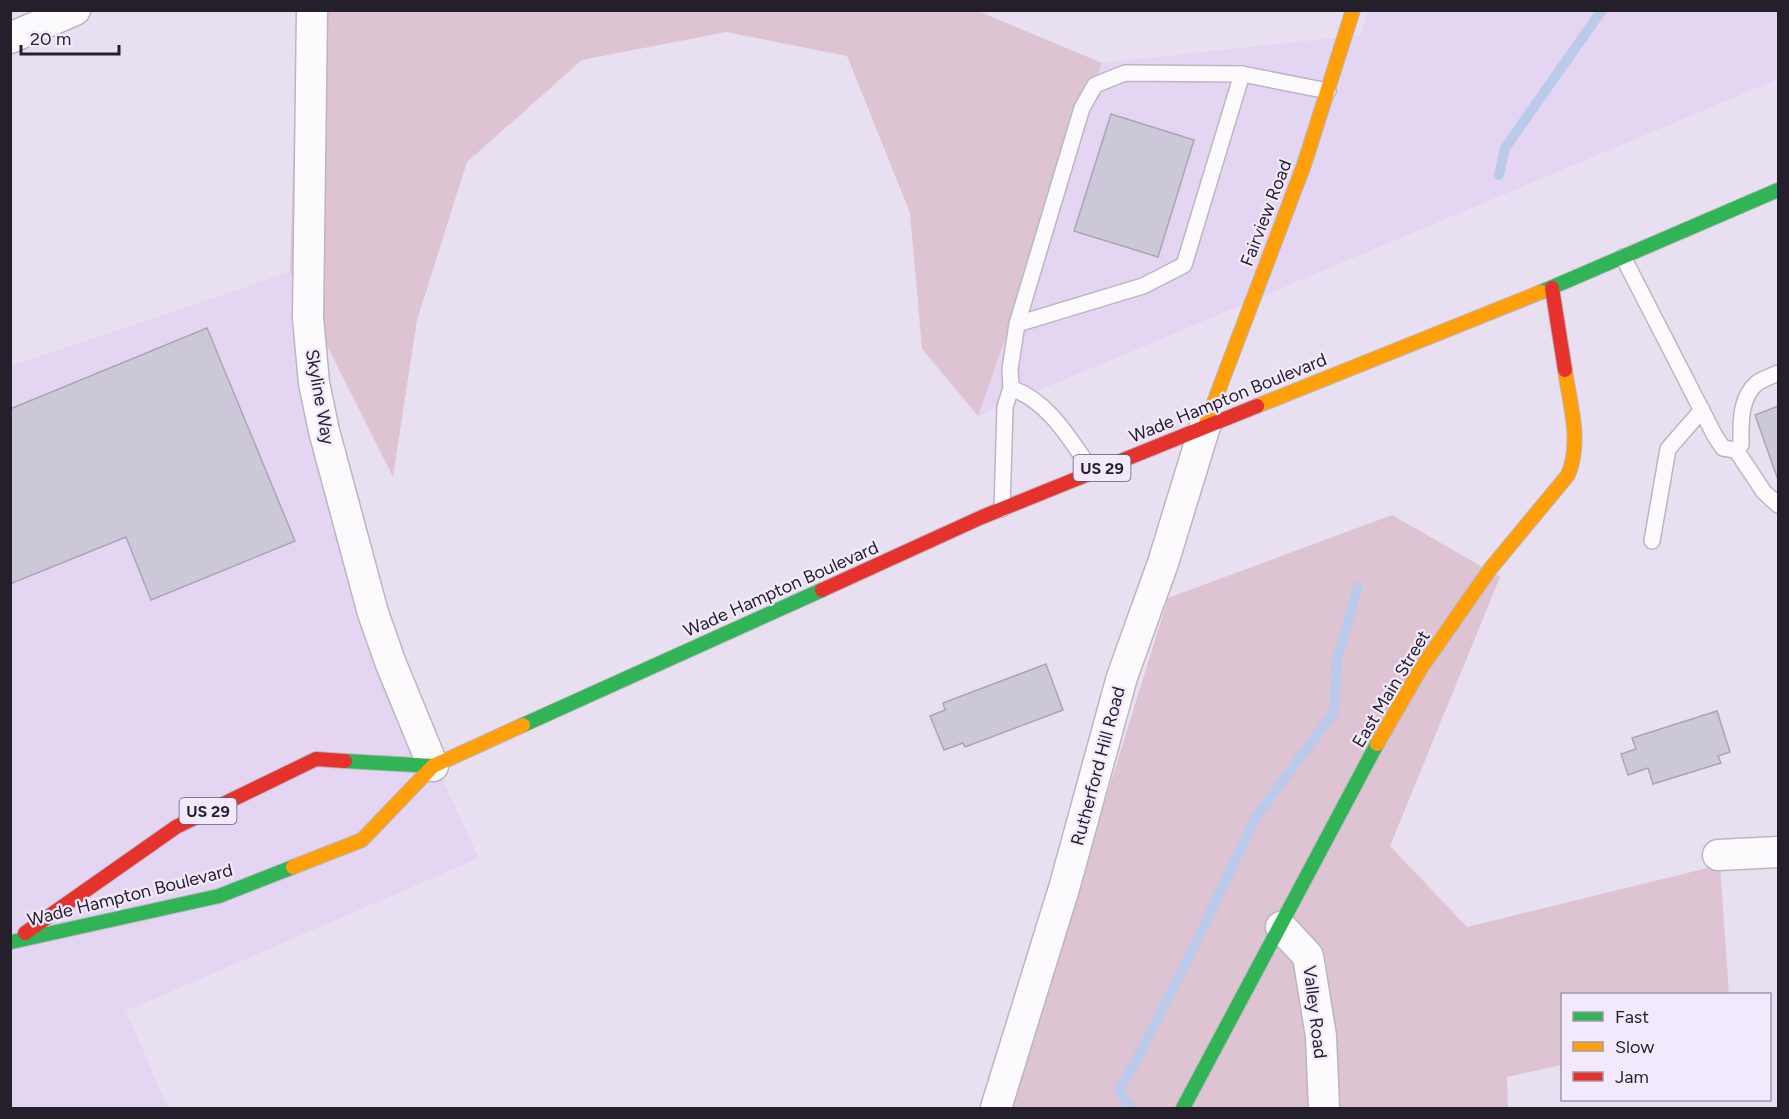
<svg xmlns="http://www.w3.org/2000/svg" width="1789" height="1119" viewBox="0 0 1789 1119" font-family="Figtree,sans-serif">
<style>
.built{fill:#e4d6f3}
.green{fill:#dec3d3}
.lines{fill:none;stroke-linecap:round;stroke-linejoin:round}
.stream{stroke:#bbcaea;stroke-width:10}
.building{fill:#ccc8d8;stroke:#a9a5b3;stroke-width:1.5}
.lane-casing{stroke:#bbb5c2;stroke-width:18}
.street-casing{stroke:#bbb5c2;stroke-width:33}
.fast-casing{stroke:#bbb5c2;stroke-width:16}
.slow-casing{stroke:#bbb5c2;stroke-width:16}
.jam-casing{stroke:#bbb5c2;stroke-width:16}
.lane{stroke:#fcfafd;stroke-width:15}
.street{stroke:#fcfafd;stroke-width:30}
.fast{stroke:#30b455;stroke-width:14}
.slow{stroke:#ff9f0a;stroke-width:14}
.jam{stroke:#e5322d;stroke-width:14}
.labels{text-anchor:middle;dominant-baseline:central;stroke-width:4.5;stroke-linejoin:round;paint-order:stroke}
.shield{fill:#f2e9fc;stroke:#625c6a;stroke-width:1.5}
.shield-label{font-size:16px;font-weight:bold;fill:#251f2b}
.street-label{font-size:18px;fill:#251f2b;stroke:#f2e9fc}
</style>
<rect width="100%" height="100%" fill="#e8e0f1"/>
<g class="built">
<polygon points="1368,11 1778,11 1778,79 978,416 1102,63 1360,35"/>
<polygon points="290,272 398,684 479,858 126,1011 168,1108 11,1108 10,366"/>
</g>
<g class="green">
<polygon points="298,11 978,11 1102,63 978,416 922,349 910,213 847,56 726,32 582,60 467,162 417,320 393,477 290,272"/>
<polygon points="1392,515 1500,577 1390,846 1467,927 1720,865 1729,994 1562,994 1562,1065 1507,1077 1508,1108 1010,1108 1168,598"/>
</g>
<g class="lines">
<g class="stream">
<polyline points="1499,175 1505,148 1602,10"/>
<polyline points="1131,1108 1119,1090 1139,1055 1187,961 1256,817 1334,712 1337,659 1358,587"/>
</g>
</g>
<g class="building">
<polygon points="1111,114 1194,140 1158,257 1074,231"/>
<polygon points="207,328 295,541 151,600 126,537 10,584 10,409"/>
<polygon points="1778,406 1778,480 1755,415"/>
<polygon points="1046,664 1063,710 965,747 963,743 944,750 930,716 945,710 943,703"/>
<polygon points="1717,711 1730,752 1718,756 1721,763 1653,784 1648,768 1628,775 1621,754 1636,749 1632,738"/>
</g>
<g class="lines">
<defs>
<g id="lane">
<path d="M1623,257L1715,436L1723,448L1736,450L1741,445C1741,425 1739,398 1757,383C1763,379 1772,376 1778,373"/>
<polyline points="1017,324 1143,286 1184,265 1242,74"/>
<path d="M1011,388C1050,402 1070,440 1093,472"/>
<polyline points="1736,450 1764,492 1778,505"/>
<polyline points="1002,509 1005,407 1011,388 1010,369 1017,324 1082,108 1095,85 1125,73 1242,74 1328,91"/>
<polyline points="1652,541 1668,449 1702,410"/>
</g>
<g id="street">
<polyline points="312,10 308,318 314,383 324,431 373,613 391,664 433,766"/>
<polyline points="10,38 75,10"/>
<polyline points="1718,855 1778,852"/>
<polyline points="1281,927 1308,956 1321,1036 1324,1108"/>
<polyline points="996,1108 1065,885 1122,677 1163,563 1205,426"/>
</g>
<g id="fast">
<polyline points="1541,292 1778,190"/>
<polyline points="523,725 822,590"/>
<polyline points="345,761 433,766"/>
<polyline points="11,942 219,896 293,867"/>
<polyline points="1183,1108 1377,744"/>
</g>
<g id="slow">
<polyline points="1257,406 1541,292"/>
<polyline points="1205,426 1304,165 1353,10"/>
<path d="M1377,744L1421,668L1491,568L1568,475C1582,441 1570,406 1565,370"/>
<polyline points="293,867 362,840 433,766 523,725"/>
</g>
<g id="jam">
<polyline points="1552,288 1565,370"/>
<polyline points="822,590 982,517 1257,406"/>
<polyline points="25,933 176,827 316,759 345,761"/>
</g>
</defs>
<use href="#lane" class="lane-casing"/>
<use href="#street" class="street-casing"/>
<use href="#fast" class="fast-casing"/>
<use href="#slow" class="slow-casing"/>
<use href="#jam" class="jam-casing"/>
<use href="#lane" class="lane"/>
<use href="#street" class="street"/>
<use href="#fast" class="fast"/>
<use href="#slow" class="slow"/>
<use href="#jam" class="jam"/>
</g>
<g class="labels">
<g class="shield">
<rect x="1073.5" y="455" width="57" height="26" rx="4.5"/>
<rect x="179.5" y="798" width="57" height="26" rx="4.5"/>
</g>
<g class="shield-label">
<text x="1102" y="468">US 29</text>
<text x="208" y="811">US 29</text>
</g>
<g class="street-label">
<text transform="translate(1266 213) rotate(-69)">Fairview Road</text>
<text transform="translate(320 397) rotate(80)">Skyline Way</text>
<text transform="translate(1228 398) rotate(-22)">Wade Hampton Boulevard</text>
<text transform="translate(781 589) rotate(-24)">Wade Hampton Boulevard</text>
<text transform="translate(1391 689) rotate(-59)">East Main Street</text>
<text transform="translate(1098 766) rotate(-75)">Rutherford Hill Road</text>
<text transform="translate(130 895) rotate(-14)">Wade Hampton Boulevard</text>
<text transform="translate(1315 1012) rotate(83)">Valley Road</text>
</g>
</g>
<rect width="1789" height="1119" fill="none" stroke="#251f2b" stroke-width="24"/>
<rect x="1561" y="993" width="210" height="108" fill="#f2e9fc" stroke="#a098a8" stroke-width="1.5"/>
<rect x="1573" y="1012" width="30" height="9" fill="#30b455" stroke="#a098a8" stroke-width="1.5"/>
<text x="1615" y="1023" font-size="18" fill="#251f2b">Fast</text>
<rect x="1573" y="1042" width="30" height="9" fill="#ff9f0a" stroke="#a098a8" stroke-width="1.5"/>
<text x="1615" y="1053" font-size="18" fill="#251f2b">Slow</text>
<rect x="1573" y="1072" width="30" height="9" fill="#e5322d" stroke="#a098a8" stroke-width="1.5"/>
<text x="1615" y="1083" font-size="18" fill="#251f2b">Jam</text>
<path d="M21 45v9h98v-9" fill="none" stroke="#251f2b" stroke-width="3"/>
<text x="30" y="45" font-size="18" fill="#251f2b" stroke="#f2e9fc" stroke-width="4.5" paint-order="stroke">20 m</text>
</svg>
